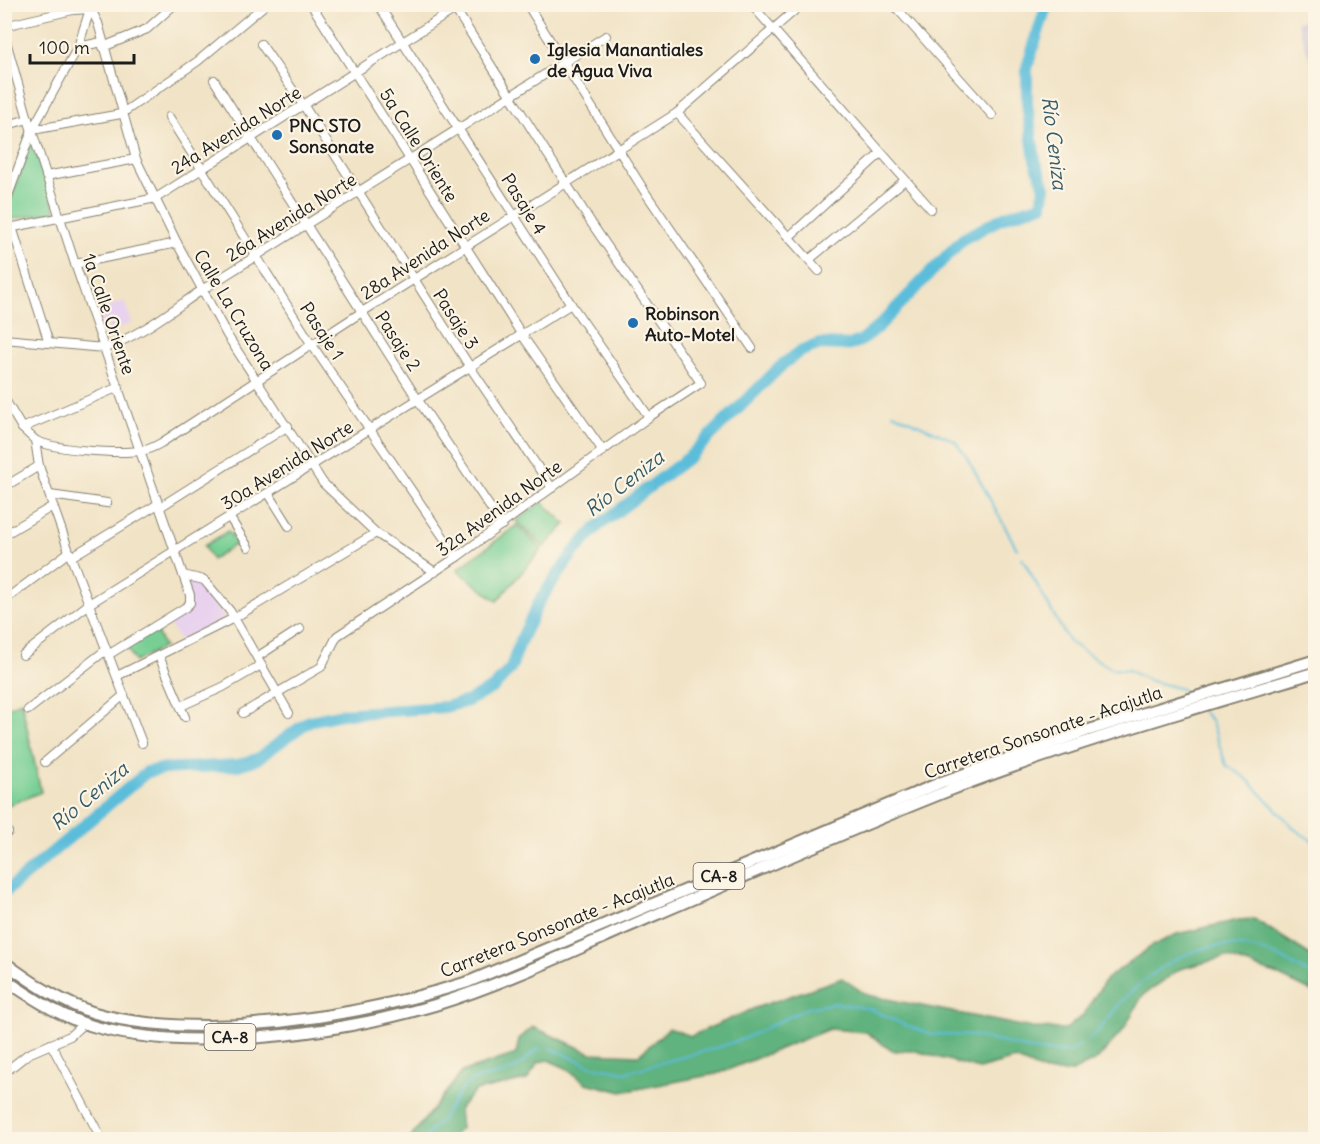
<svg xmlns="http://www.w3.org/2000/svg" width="1320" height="1144" viewBox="0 0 1320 1144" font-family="Delius,sans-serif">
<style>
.built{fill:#e8d2ee}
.industrial{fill:#c9bfd7}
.green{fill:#77cf94;stroke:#4a7658;stroke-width:1.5}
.forest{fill:#61b27e;stroke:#3e674d;stroke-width:1.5}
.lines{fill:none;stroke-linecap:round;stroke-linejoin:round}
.stream{stroke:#5cbdda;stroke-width:2}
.river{stroke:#5cbdda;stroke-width:12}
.minor-casing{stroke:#868071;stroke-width:10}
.highway-casing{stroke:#868071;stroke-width:14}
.minor{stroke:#fff;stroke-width:8}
.highway{stroke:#fff;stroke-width:10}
.poi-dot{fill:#1f6fb2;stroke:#fcf5e5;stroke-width:2}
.labels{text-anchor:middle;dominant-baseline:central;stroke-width:4.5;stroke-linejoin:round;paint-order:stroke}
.shield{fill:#fcf5e5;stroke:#5f5d58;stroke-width:1.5}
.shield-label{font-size:16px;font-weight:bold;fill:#1c1c1c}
.poi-label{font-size:18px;font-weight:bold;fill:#1c1c1c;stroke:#fcf5e5;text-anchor:start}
.street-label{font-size:18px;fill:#1c1c1c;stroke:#fcf5e5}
.water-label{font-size:20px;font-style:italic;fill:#365c68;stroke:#fcf5e5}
</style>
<rect width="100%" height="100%" fill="#fcf5e5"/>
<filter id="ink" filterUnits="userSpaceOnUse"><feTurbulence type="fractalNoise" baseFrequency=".0167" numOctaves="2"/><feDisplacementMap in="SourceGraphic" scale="12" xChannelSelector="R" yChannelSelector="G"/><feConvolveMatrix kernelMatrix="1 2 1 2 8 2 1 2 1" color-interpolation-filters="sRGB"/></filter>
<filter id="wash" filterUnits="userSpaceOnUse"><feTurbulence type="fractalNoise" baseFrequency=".008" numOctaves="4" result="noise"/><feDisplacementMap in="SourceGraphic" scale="24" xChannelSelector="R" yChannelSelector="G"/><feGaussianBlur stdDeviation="1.35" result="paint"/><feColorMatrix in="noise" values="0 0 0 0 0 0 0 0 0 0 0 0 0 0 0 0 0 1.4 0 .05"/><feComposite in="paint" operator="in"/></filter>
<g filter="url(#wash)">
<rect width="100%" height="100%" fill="#f1e3c6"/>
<g class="built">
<polygon points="124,301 132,323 111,331 107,320 100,323 98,317 105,314 104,308"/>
<polygon points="186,577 201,587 225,618 182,643 167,621 190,608"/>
</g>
<polygon class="industrial" points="1315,17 1316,17 1315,73 1297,22"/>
<g class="green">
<polygon points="32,139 56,212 5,220 5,215"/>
<polygon points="542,502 566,524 544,547 516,521"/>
<polygon points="517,525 542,549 497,601 457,570"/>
<polygon points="228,531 237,543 212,560 204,546"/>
<polygon points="156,630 164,647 135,662 126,645"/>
<polygon points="21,701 41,792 9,805 4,794 5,709"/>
</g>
<polygon class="forest" points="1254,919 1315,958 1315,993 1275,974 1226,957 1180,969 1143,995 1123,1030 1098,1059 1072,1072 1045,1072 1015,1059 979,1069 916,1051 892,1051 866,1032 829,1029 720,1073 622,1092 586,1083 566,1068 548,1060 539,1062 527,1080 475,1091 459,1109 461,1129 448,1139 409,1139 462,1072 516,1054 519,1039 533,1027 591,1053 639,1055 669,1028 691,1036 755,1008 842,978 867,995 1032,1028 1066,1029 1083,1015 1106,979 1152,946 1177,934 1238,920"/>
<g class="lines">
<g class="stream">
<polyline points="893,413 955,441 968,459 1017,549"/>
<polyline points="1022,558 1069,642 1112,669 1128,670 1148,680 1182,689 1186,694"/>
<polyline points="1203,712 1211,720 1226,765 1246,778 1297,831 1316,843"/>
<path d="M1089,1040C1103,1029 1112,1011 1125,998C1168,956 1215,930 1274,955C1288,961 1302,970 1316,977"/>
<polyline points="550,1048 591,1066 627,1072 719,1047 745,1038 807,1008 835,1003 870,1009 905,1025 931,1034 975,1036 1038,1051 1071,1052 1080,1045"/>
<polyline points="422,1140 440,1122 464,1086 476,1079 504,1073 517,1067 537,1050 541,1049"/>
</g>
<polyline class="river" points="4,893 147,772 162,769 238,765 257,759 309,721 342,714 445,707 468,701 494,687 511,668 520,642 540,600 573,553 597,527 689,457 783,364 801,351 820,344 850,345 862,340 878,327 963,239 1006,216 1042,205 1045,187 1035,160 1027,104 1027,67 1047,4"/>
</g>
</g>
<g filter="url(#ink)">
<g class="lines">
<defs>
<g id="minor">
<polyline points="311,4 522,335 603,451"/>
<polyline points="378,4 571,304 649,417"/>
<polyline points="527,4 645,192 752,348"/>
<polyline points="751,4 931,209"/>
<polyline points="893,4 992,115"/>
<polyline points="91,9 98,23 136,159 177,243 227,335 323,483 376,533 435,572"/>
<polyline points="4,26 73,10 91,9"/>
<polyline points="4,34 28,119 75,264 190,595 190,603 186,607 108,655"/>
<polyline points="261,44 304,106 470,367 552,488"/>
<polyline points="78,47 102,42"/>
<polyline points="103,47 147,29 175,4"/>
<polyline points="214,80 418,400 502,525"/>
<polyline points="677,113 819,271"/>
<polyline points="169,117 312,345 457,557"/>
<polyline points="4,126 28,119"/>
<polyline points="32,130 121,114 198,61 266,4"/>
<polyline points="46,176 136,159"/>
<polyline points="4,207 32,130 78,47 91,6"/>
<polyline points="12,227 49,343"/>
<polyline points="4,229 156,198 463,4"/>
<polyline points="790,236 881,153"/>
<polyline points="810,259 905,180"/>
<polyline points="75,264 177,243"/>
<path d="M4,339L104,348C140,336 171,311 202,290L606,36"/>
<polyline points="4,398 22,428 35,440 39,466 71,557 142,743"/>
<polyline points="22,428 119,387"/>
<path d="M35,440C53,450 117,454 139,451C146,451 154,447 161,443L362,312L677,113L802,4"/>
<polyline points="4,487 39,466"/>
<polyline points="269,494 289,526"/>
<polyline points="50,495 107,503"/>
<polyline points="160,507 288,426"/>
<polyline points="230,518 248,547"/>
<polyline points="4,535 53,506"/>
<polyline points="71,557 158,504"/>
<polyline points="183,575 204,580 230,611 289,713"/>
<polyline points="10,596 69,552"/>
<polyline points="23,655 89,604 571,304"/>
<polyline points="159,656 185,717"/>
<polyline points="257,657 300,629"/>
<polyline points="117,676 234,618 376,533"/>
<polyline points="181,706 223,687 261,665"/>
<polyline points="28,710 106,650"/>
<polyline points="243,713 321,667 337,636 457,557 649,417 701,383 592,224 452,4"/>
<polyline points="45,762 124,695"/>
<polyline points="4,823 8,832 4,836"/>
<polyline points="51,1044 102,1140"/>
<polyline points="4,1073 28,1054 70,1036 84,1023"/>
</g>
<g id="highway">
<path d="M4,962C32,983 62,1003 95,1013C132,1024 171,1026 208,1026C298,1025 382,1009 468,982L942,782L1086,731L1316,660"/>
<path d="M4,979C29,996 55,1013 83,1023C181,1056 337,1034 435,1005C510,982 582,946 655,915C753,873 851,829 950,790C1069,744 1193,709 1316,672"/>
</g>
</defs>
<use href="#minor" class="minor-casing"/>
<use href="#highway" class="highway-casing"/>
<use href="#minor" class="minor"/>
<use href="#highway" class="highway"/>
</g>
</g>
<g class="poi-dot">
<circle cx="535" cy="59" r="6"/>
<circle cx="277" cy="135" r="6"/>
<circle cx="633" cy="323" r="6"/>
</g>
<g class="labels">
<g class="shield">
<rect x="693.5" y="863" width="51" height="26" rx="4.5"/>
<rect x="204.5" y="1024" width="51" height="26" rx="4.5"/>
</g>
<g class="shield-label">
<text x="719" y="876">CA-8</text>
<text x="230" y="1037">CA-8</text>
</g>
<g class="poi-label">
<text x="547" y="49">Iglesia Manantiales<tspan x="547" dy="21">de Agua Viva</tspan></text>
<text x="289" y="125">PNC STO<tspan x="289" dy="21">Sonsonate</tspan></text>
<text x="645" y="313">Robinson<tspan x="645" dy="21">Auto-Motel</tspan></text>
</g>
<g class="street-label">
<text transform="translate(236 130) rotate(-32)">24a Avenida Norte</text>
<text transform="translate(419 145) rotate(58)">5a Calle Oriente</text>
<text transform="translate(524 204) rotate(58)">Pasaje 4</text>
<text transform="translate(291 217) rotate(-32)">26a Avenida Norte</text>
<text transform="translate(425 254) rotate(-33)">28a Avenida Norte</text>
<text transform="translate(234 310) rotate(59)">Calle La Cruzona</text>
<text transform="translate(109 314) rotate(71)">1a Calle Oriente</text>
<text transform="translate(456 319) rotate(57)">Pasaje 3</text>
<text transform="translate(322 331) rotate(57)">Pasaje 1</text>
<text transform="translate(398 341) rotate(57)">Pasaje 2</text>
<text transform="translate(287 465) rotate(-32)">30a Avenida Norte</text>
<text transform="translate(499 508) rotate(-36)">32a Avenida Norte</text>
<text transform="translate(1043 732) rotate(-19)">Carretera Sonsonate - Acajutla</text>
<text transform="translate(557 925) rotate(-22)">Carretera Sonsonate - Acajutla</text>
</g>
<g class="water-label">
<text transform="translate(1055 143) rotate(83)">Río Ceniza</text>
<text transform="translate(624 483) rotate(-38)">Río Ceniza</text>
<text transform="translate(89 796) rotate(-40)">Río Ceniza</text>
</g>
</g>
<rect width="1320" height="1144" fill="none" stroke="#fcf5e5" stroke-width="24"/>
<path d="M30 54v9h104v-9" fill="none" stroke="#1c1c1c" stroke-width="3"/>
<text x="39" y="54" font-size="18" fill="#1c1c1c" stroke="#fcf5e5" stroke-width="4.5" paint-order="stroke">100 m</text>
</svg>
